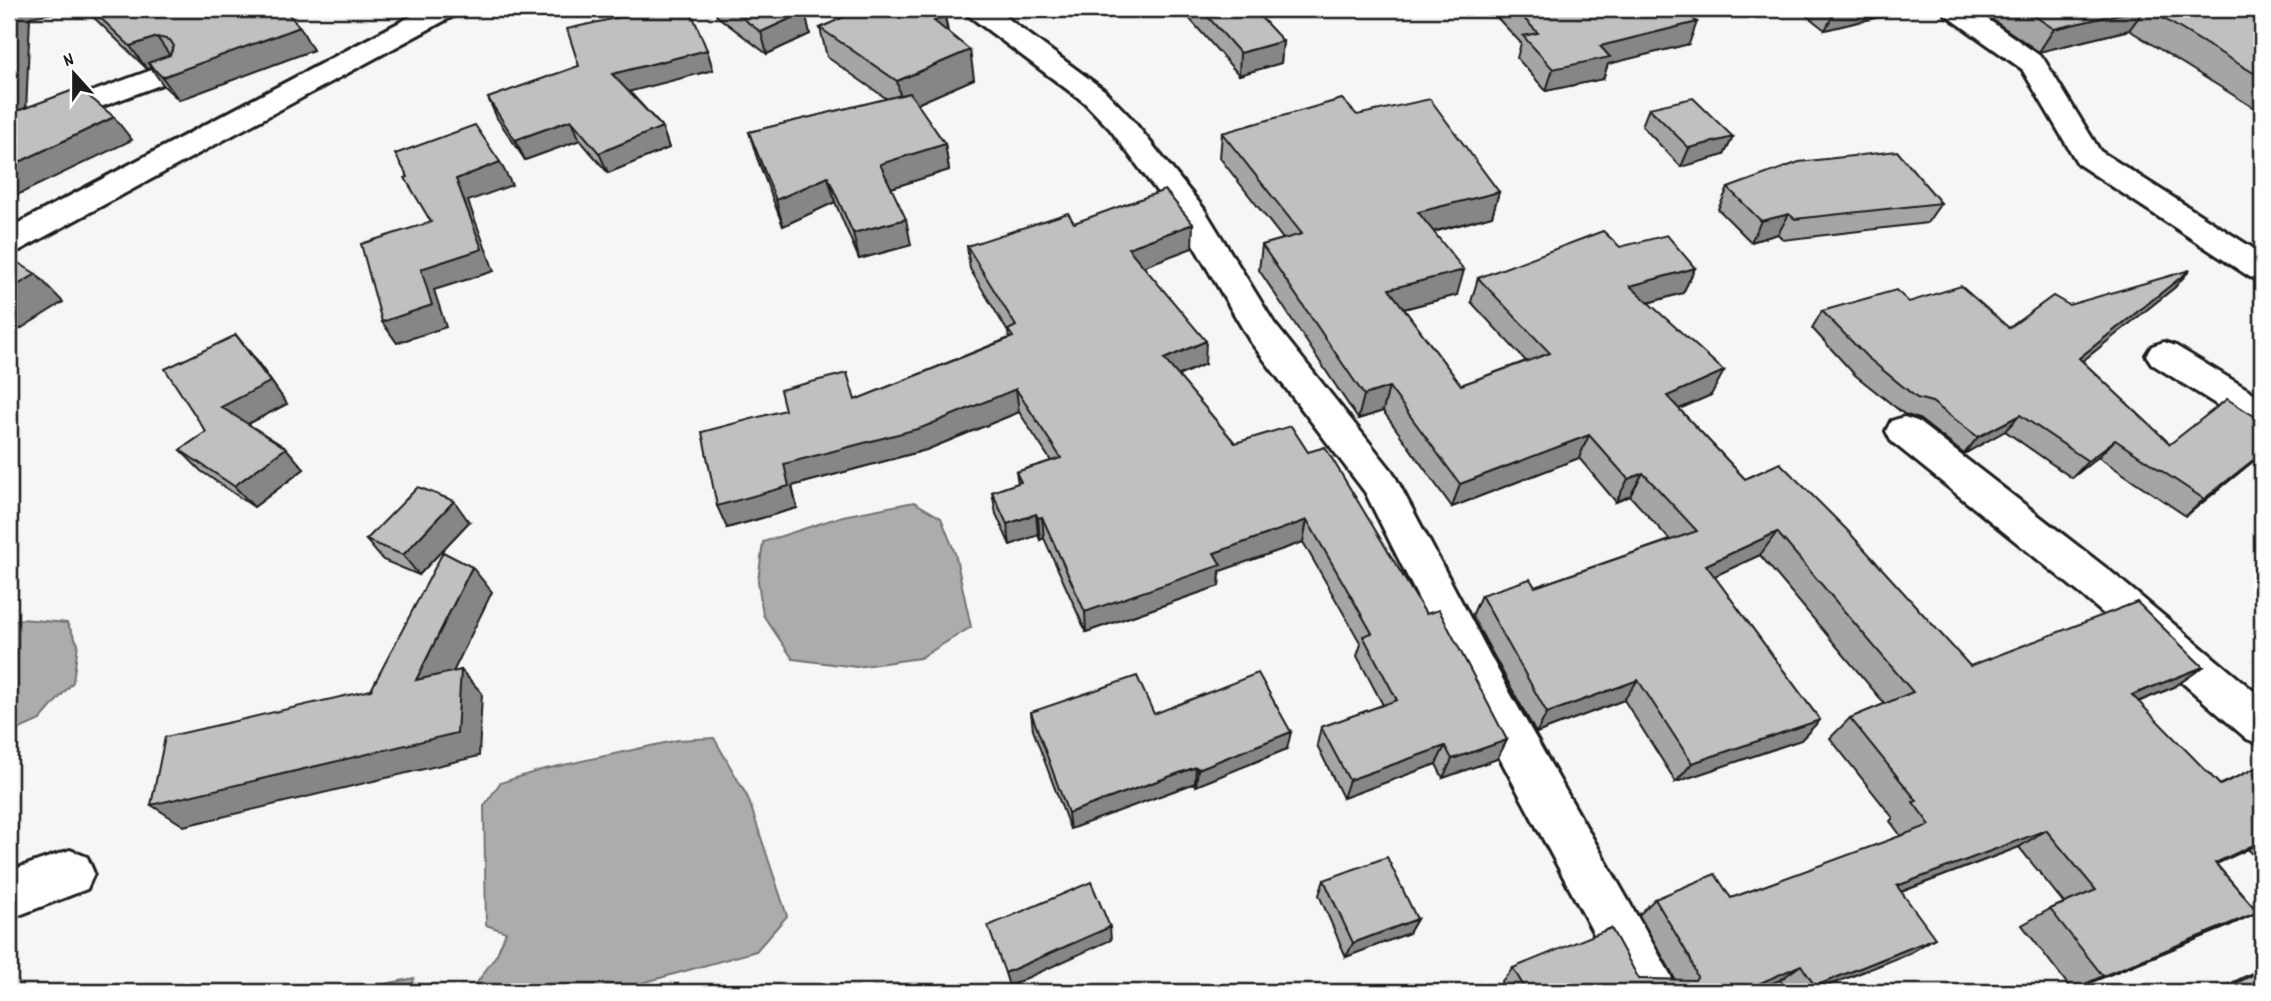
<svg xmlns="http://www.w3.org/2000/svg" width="2271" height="1001" viewBox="0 0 2271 1001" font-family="Dekko,sans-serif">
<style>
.water{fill:#acacac;stroke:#727272;stroke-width:2}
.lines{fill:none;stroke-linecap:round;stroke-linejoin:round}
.minor-casing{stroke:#1c1c1c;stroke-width:6}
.trunk-casing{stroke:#1c1c1c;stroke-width:6}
.minor{fill:#fff;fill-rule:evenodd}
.trunk{fill:#fff;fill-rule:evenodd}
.wall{fill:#a5a5a5;stroke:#1c1c1c;stroke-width:2}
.shaded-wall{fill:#868686;stroke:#1c1c1c;stroke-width:2}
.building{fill:#c0c0c0;stroke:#1c1c1c;stroke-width:2}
</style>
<rect width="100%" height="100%" fill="#f6f6f6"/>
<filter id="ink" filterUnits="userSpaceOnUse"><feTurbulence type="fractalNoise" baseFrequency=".0143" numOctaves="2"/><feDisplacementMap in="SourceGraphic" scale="14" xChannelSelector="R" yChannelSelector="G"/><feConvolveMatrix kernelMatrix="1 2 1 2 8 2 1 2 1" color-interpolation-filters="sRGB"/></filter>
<g filter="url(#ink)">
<g class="water">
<polygon points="914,502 941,518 955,553 971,627 920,658 856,667 793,659 763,615 758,581 763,542 843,516"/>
<polygon points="22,619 67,623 78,644 73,682 40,720 9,734 9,622"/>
<polygon points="714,738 748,798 787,916 756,951 610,992 474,992 474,987 497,954 506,932 486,925 484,806 500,783 541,770 678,740"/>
<polygon points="414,978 410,992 347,992"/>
</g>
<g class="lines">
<defs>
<g id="minor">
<polygon points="965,9 995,9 1104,90 1130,117 1204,209 1274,323 1392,471 1510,693 1670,974 1677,992 1625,992 1480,721 1365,492 1250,341 1180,222 1110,129 1084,102 968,15"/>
<polygon points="1943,9 1973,9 2043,58 2100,151 2262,254 2262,280 2250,277 2078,164 2022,69 1946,15"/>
<polygon points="174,62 184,64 188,70 184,76 9,141 9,122"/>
<polygon points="2164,342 2176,346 2262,398 2262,429 2249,425 2152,364 2146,355 2152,346"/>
<polygon points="1904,417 1917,421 2110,571 2262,698 2262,745 2247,739 2082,595 1891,441 1886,431 1891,421"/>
<polygon points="70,850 87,857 94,873 87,889 9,919 9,871"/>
</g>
<polygon id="trunk" points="425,9 458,9 455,15 20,250 9,253 9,228"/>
</defs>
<use href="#minor" class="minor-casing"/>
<use href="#trunk" class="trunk-casing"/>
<use href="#minor" class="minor"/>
<use href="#trunk" class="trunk"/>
</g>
<g class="wall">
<polygon points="85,9 284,9 313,50 179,100 164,86 151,68 147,69"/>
<polygon points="714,9 800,9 805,12 810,34 767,54 717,16"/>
<polygon points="1181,9 1253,9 1283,41 1281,63 1239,75"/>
<polygon points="1489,9 1681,9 1689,44 1608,64 1603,79 1546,91 1517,58 1521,43"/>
<polygon points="1798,9 1912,9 1825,30"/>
<polygon points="1977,9 2254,9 2260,13 2262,12 2262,113 2129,30 2039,52"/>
<polygon points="680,13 707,50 713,70 629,91 662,127 669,148 608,173 580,140 525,160 497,118 488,98 579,66"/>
<polygon points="945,15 948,32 974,79 917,104 945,144 949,170 891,188 911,245 859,259 835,202 783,226 757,158 749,132 887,99 827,57 820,28"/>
<polygon points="1649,108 1733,137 1724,155 1681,167 1642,126"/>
<polygon points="1357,115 1499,192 1492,216 1434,232 1457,295 1404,309 1461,385 1526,361 1471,302 1478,278 1620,247 1695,268 1683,293 1648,303 1711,395 1679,409 1745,479 1970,666 2203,667 2174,687 2138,702 2220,785 2262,765 2262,864 2248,849 2216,864 2258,912 2224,928 2072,990 2022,925 2050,909 2064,903 2019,847 1901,892 1910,953 1812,992 1788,992 1780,980 1752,992 1507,992 1501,982 1513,968 1639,979 1675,980 1672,973 1639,915 1655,899 1731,898 1901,836 1890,821 1893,818 1830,738 1850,718 1885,704 1760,555 1714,576 1820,720 1801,740 1676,782 1624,700 1536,733 1472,616 1481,595 1535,587 1670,540 1630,496 1616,502 1579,458 1452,507 1383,411 1358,419 1259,270 1262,245 1283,239 1220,158 1222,133"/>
<polygon points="1728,188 1941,203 1927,223 1783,240 1778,234 1751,242 1718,209"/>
<polygon points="1074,223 1192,248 1143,266 1205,364 1178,376 1235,443 1308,452 1426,614 1507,740 1497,759 1443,778 1436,764 1343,798 1317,745 1321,727 1383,705 1357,656 1361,644 1303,542 1220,571 1219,586 1086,632 1044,538 1040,540 1038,535 1010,545 996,514 992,492 1018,483 1016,472 1051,461 1019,412 926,450 792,486 797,508 727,528 785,410 855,400 1009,338 1008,332 970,269 967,246"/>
<polygon points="2174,288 2082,361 2170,444 2262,454 2186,516 2098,457 2072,478 2005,431 1964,454 1919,419 1904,414 1855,375 1812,328 1822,311 1909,302 2009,328 2069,305"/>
<polygon points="254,357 287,404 248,424 304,469 254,507 201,471 180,450 206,432"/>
<polygon points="469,522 419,575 383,560 366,540"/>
<polygon points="1031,712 1154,714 1287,749 1196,786 1195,783 1070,829 1033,730"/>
<polygon points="1324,880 1417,919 1409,933 1346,957 1319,895"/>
<polygon points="2262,968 2262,992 2213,992"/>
</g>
<g class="shaded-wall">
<polygon points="12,9 64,9 65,11 30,17 26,113 9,120 9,57"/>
<polygon points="1836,9 1912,9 1825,30"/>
<polygon points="2140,9 2145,9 2129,30 2039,52 2054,29"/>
<polygon points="805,12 810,34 767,54 761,32"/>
<polygon points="945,15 949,44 934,21"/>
<polygon points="1697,22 1689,44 1608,64 1603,79 1546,91 1553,69 1600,46"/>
<polygon points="300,27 313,50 179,100 162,77"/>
<polygon points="157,37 173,60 148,63 151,68 147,69 130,46"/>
<polygon points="1283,41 1281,63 1239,75 1240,53"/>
<polygon points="707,50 713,70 620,94 612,74"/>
<polygon points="970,50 974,79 903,110 897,81"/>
<polygon points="114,117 132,140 9,199 9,167"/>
<polygon points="571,120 580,140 525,160 515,140"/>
<polygon points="662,127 669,148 608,173 599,153"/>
<polygon points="1733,137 1724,155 1681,167 1689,148"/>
<polygon points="945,144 949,170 885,190 880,164"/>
<polygon points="500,162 512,185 468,201 494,271 434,290 446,327 397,343 382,322 421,269 456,179"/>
<polygon points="828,177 835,202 783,226 776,200"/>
<polygon points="1499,192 1492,216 1413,237 1418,212"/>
<polygon points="1789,214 1778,234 1751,242 1761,221"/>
<polygon points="906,219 911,245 859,259 853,233"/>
<polygon points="1193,224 1192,248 1129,272 1128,248"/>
<polygon points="1695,268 1683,293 1619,311 1630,286"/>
<polygon points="1464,270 1457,295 1384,314 1389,289"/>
<polygon points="2190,270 2174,288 2064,376 2079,358"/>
<polygon points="36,274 63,302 9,336 9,290"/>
<polygon points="236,335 254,357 287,404 240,428 221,407"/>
<polygon points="1206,341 1205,364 1163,382 1164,359"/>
<polygon points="1724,371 1711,395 1654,420 1667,396"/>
<polygon points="1389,387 1383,411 1358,419 1364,395"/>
<polygon points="1016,389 1019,412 926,450 792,486 797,508 727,528 717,506 784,464"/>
<polygon points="2020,415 2005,431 1964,454 1978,437"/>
<polygon points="1589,435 1579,458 1452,507 1460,484"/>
<polygon points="2115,440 2098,457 2072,478 2088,461"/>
<polygon points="286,448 304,469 254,507 234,486"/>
<polygon points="2262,453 2262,454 2186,516 2204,499"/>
<polygon points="1643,473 1630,496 1616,502 1628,479"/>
<polygon points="454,501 469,522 419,575 403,555"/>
<polygon points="1036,514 1038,535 1010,545 1007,524"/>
<polygon points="1042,517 1044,538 1040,540 1038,518"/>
<polygon points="1307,520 1303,542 1220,571 1219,586 1086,632 1085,612 1214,553"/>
<polygon points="1777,532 1760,555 1691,587 1706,565"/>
<polygon points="472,567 492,592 438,703 416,680"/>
<polygon points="2203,667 2174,687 2105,715 2132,695"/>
<polygon points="461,670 482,693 479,756 184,826 151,805"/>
<polygon points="1638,680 1624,700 1536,733 1547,713"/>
<polygon points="1820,720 1801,740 1676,782 1692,763"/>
<polygon points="1291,732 1287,749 1196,786 1198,769"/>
<polygon points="1507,740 1497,759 1443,778 1452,759"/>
<polygon points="1445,746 1436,764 1343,798 1349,780"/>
<polygon points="1196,767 1195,783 1070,829 1068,813"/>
<polygon points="2046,830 2019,847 1874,902 1897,886"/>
<polygon points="2262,841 2248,849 2182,880 2215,863"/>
<polygon points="2258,912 2224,928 2072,990 2103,976"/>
<polygon points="1417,919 1409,933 1346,957 1353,943"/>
<polygon points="1110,927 1111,940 1009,986 1005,973"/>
<polygon points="1935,938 1910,953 1812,992 1804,992 1815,986"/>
<polygon points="1801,965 1780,980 1752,992 1740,992"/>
</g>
<g class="building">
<polygon points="9,9 12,9 9,57"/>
<polygon points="91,9 284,9 300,27 162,77 148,63 170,55 174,46 170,40 157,37 130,46"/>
<polygon points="656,9 678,9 680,13 690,9 707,50 612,74 662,127 599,153 571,120 515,140 488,98 579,66 567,29"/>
<polygon points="730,9 800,9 805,12 761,32"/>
<polygon points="861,9 936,9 945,15 934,21 970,50 897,81 820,28"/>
<polygon points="1201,9 1253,9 1283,41 1240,53"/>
<polygon points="1515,9 1681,9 1697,22 1600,46 1610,57 1553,69 1523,36 1538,33"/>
<polygon points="2024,9 2140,9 2054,29"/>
<polygon points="2148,9 2254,9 2260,13 2262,12 2262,78"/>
<polygon points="79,88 114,117 9,167 9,114"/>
<polygon points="910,93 945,144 880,164 906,219 853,233 828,177 776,200 749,132"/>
<polygon points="1693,98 1733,137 1689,148 1649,108"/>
<polygon points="1342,99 1357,115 1430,99 1499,192 1418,212 1464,270 1389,289 1461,385 1550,353 1478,278 1603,231 1620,247 1667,235 1695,268 1630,286 1724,371 1667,396 1745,479 1780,463 1847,530 1970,666 2137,602 2203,667 2132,695 2220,785 2262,765 2262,841 2215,863 2258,912 2103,976 2050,909 2096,890 2046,830 1897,886 1935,938 1815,986 1801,965 1740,992 1527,992 1513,968 1611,928 1639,979 1695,980 1697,977 1690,958 1655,899 1715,874 1731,898 1930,825 1913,802 1917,801 1850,718 1913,692 1777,532 1706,565 1820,720 1692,763 1638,680 1547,713 1481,595 1530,579 1535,587 1697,531 1643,473 1628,479 1589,435 1460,484 1389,387 1364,395 1262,245 1302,234 1222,133"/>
<polygon points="475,125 500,162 456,179 482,249 421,269 432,305 382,322 361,244 431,222 405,178 408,177 395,154"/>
<polygon points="1897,151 1941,203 1795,219 1789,214 1761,221 1728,188 1799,162"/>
<polygon points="1165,190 1193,224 1128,248 1206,341 1164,359 1235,443 1291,426 1308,452 1325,447 1426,614 1439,610 1507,740 1452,759 1445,746 1349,780 1321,727 1397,700 1363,636 1372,633 1307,520 1214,553 1221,565 1085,612 1042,517 1038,518 1036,514 1007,524 992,492 1021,482 1016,472 1061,458 1016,389 921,428 784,464 789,486 717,506 702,432 785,410 780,390 847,373 855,400 1013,337 1008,330 1016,326 967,246 1068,213 1074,223"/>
<polygon points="9,257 36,274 9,290"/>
<polygon points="2190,270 2079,358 2170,444 2227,399 2262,421 2262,453 2204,499 2115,440 2088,461 2020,415 1978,437 1932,402 1917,398 1867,357 1822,311 1896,290 1909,302 1961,286 2009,328 2053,296 2069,305"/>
<polygon points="236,335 270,382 221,407 286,448 234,486 180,450 206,432 165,369"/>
<polygon points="418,487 454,501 403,555 366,540"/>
<polygon points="443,552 472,567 416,680 461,670 457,733 151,805 165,737 371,690"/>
<polygon points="1258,673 1291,732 1198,769 1196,767 1068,813 1031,712 1137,676 1154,714"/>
<polygon points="1387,857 1417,919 1353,943 1324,880"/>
<polygon points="1091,882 1110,927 1005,973 988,926"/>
<polygon points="2262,970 2262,992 2219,992"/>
</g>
</g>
<rect width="2271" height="1001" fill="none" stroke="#fff" stroke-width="35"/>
<rect x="18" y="18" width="2236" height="966" fill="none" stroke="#1c1c1c" stroke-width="2.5" filter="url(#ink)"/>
<g transform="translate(74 74) rotate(339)" stroke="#ffffff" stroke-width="5" paint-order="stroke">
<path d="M0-5L12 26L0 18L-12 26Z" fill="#1c1c1c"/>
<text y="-10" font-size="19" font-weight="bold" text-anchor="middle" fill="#1c1c1c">N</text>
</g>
</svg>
